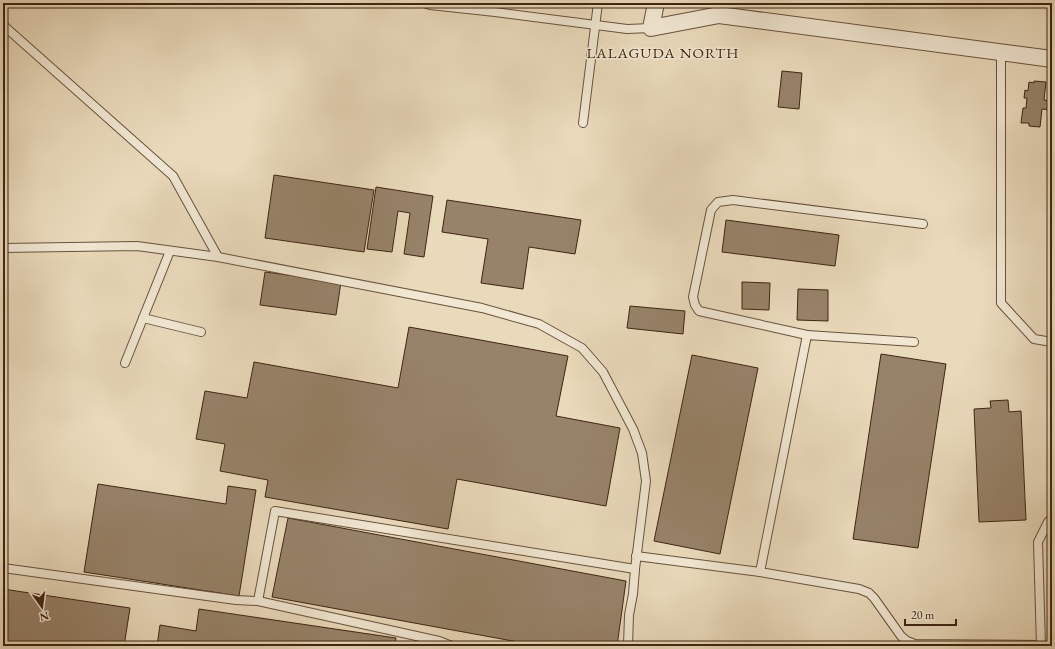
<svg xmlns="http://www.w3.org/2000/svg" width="1055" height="649" viewBox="0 0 1055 649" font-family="'EB Garamond',serif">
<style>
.building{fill:#97836a;stroke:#3e2512}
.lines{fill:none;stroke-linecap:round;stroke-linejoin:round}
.service-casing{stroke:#69523c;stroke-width:10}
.minor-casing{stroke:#69523c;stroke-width:18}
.service{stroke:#f1e7d3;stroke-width:8}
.minor{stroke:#f1e7d3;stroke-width:16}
.labels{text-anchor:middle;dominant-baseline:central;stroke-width:3;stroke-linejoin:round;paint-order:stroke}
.neighbourhood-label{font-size:15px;letter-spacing:1px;fill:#3e2512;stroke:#f1e7d3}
</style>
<rect width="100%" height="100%" fill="#e9dabb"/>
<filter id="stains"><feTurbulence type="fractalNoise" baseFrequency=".005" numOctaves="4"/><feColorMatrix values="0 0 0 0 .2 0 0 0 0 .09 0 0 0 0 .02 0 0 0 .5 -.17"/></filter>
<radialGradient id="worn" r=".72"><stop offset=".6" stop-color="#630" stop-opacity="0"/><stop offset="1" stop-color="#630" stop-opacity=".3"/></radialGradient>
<g class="building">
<polygon points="782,71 802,73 799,109 778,107"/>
<polygon points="1034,81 1046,82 1044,100 1052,101 1052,128 1050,128 1052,110 1042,109 1040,127 1029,126 1029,123 1021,123 1023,108 1026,108 1027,98 1024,98 1025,90 1028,91 1029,82 1034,83"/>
<polygon points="274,175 374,190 364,252 265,238"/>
<polygon points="376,187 433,196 424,257 404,254 410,213 398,211 392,252 367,249"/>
<polygon points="447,200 581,220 575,254 529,247 523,289 481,283 488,239 442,232"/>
<polygon points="726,220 839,235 835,266 722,252"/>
<polygon points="265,272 341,282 336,315 260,305"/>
<polygon points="742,282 770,283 769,310 742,309"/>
<polygon points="798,289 828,290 828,321 797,320"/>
<polygon points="630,306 685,311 683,334 627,328"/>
<polygon points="409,327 568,356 556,416 620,428 606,506 457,479 448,529 265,497 268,480 220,471 225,444 196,439 205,391 247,398 254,362 398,388"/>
<polygon points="881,354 946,364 918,548 853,539"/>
<polygon points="692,355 758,368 720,554 654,541"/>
<polygon points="1008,400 1009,412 1021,411 1026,520 979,522 974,409 991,408 990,401"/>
<polygon points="1052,410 1052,444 1048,444"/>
<polygon points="98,484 226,504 228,486 256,490 239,596 84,572"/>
<polygon points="288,518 626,581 617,646 540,646 272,597"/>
<polygon points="3,589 130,608 124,646 3,646"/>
<polygon points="199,609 396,638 395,646 157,646 160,625 196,631"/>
</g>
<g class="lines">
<defs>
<g id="service">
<polyline points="424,3 430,5 495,12 627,29 651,28"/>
<polyline points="3,25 173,176 218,257"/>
<polyline points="1001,52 1001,303 1034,339 1052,342"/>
<polyline points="583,123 598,3"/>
<polyline points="3,248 137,246 218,257 482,308 539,324 582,348 603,372 633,429 642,453 646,481 635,569 633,594 629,615 628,646"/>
<polyline points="143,318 201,332"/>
<polyline points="807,335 699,311 695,305 693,297 711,210 718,202 733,200 923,224"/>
<polyline points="125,363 170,251"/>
<polyline points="636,556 760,572 859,589 869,593 874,598 901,636 907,641 915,644 1041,645"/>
<polyline points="3,568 236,600 258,601 439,641 452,646"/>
<polyline points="760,572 807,335 914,342"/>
<polyline points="258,601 275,511 635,569"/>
<polyline points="1041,646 1038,542 1048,522 1052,518"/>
</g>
<polyline id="minor" points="656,3 651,28 719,15 1052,59"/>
</defs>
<use href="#service" class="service-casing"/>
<use href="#minor" class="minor-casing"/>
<use href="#service" class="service"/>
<use href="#minor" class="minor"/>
</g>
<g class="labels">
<g class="neighbourhood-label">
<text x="663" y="52">LALAGUDA NORTH</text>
</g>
</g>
<rect width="1055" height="649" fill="none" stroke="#e9dabb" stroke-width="16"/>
<rect x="4" y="4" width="1047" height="641" fill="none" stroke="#3e2512" stroke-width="2"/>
<rect x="8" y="8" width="1039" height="633" fill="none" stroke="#3e2512"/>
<g transform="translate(42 607) rotate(166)" stroke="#f1e7d3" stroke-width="3" paint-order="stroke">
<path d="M0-3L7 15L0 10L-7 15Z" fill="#3e2512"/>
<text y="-6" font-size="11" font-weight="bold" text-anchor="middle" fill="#3e2512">N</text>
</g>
<path d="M905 619v6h51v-6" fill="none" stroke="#3e2512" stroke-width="2"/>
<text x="911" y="619" font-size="12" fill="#3e2512" stroke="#f1e7d3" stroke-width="3" paint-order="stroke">20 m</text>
<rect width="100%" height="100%" filter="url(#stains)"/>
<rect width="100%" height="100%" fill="url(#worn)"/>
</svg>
